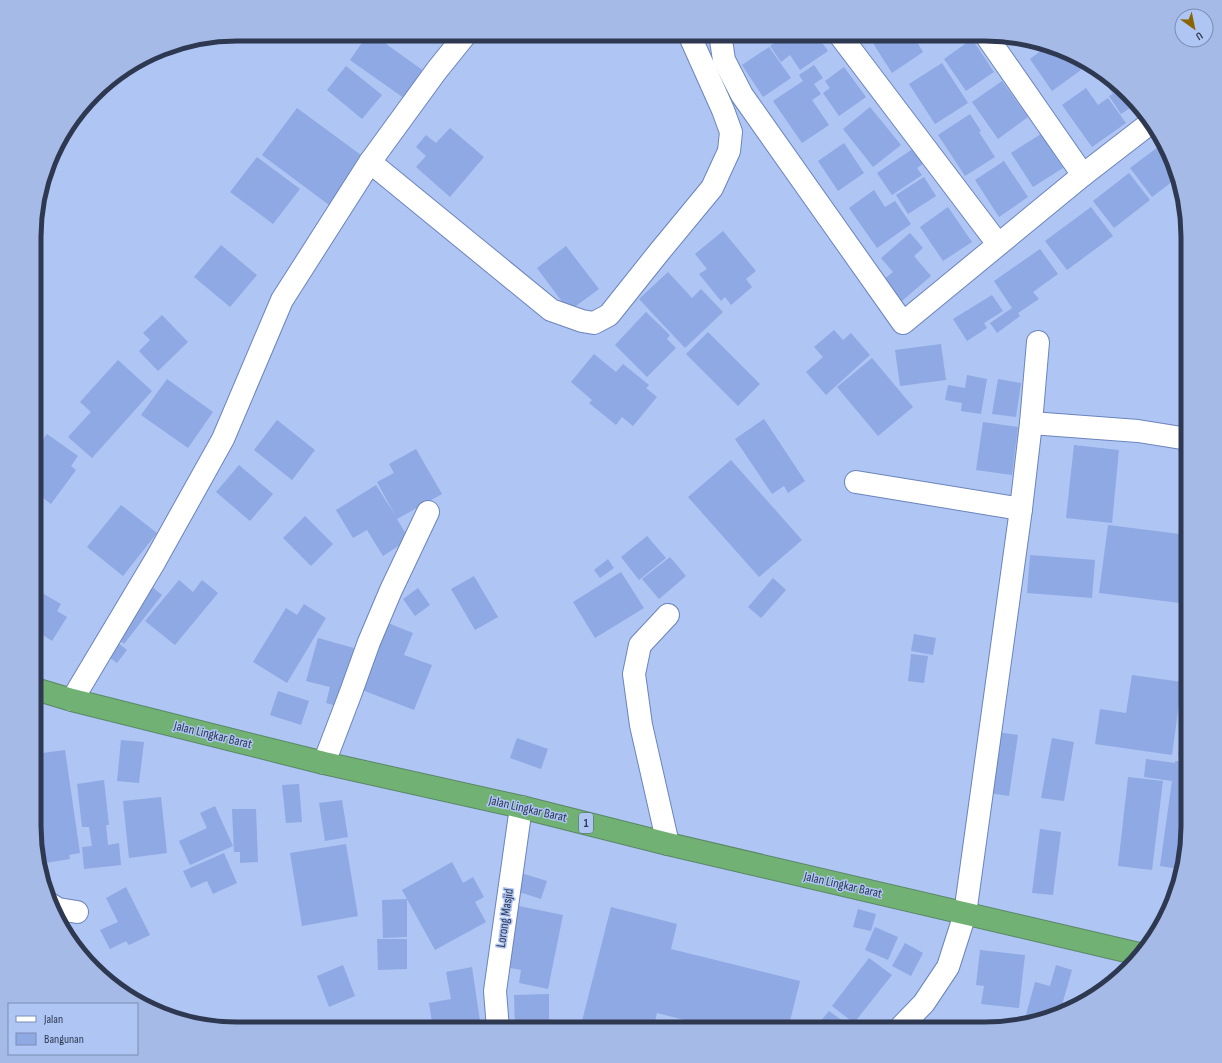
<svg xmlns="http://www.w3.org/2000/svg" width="1222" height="1063" viewBox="0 0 1222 1063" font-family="'Sofia Sans Condensed',sans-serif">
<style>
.building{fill:#8ea9e3}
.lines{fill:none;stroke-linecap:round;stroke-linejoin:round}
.minor-casing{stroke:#6b84bb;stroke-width:24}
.highway-casing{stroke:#5a8767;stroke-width:24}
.minor{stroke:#fff;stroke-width:22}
.highway{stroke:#71b173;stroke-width:22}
.labels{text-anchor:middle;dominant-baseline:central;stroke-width:3;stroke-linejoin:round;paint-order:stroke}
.shield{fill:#afc5f4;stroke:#556382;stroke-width:1}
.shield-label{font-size:12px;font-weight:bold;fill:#2e3951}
.street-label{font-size:13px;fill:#2e3951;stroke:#afc5f4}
.rim{fill:none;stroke:#2e3951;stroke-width:5}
</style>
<rect width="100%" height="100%" fill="#afc5f4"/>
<g class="building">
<polygon points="368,34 372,34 428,74 408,101 350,60"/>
<polygon points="418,34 435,34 429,42"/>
<polygon points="776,34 816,34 828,51 800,70 790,55 781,62 770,46 779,40"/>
<polygon points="874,34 912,34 923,52 892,73 869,37"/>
<polygon points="925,34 944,34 931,43"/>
<polygon points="972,39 994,72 966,91 944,59"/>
<polygon points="1016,39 1020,40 1027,42 1021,47"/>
<polygon points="769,47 791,78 763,97 742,65"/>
<polygon points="1046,47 1070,54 1081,70 1052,91 1030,59"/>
<polygon points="1083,61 1094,69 1090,72"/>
<polygon points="942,63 968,103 935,124 909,84"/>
<polygon points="814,65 823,78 814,84 821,94 812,100 829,125 802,143 773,101 803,81 799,75"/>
<polygon points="346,66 382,95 362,119 327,90"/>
<polygon points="844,67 866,97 839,116 823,93 830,88 825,81"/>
<polygon points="1101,74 1129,94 1136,104 1121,114 1109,96 1113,94 1100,75"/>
<polygon points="1002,81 1028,117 998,139 972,102"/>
<polygon points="1086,88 1098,105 1108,98 1126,123 1092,147 1062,105"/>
<polygon points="870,107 901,145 873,167 843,129"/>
<polygon points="297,108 365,158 329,205 262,155"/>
<polygon points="970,114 981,131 979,132 995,157 965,176 938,135"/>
<polygon points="450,128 484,157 450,197 416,167 426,156 416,147 426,135 436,143"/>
<polygon points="1041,134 1063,168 1033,187 1011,153"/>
<polygon points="844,143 864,173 838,191 818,161"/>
<polygon points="1162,144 1172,159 1177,178 1152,197 1130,168"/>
<polygon points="917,146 927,161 917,168 922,175 892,195 877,173"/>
<polygon points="257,157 300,189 273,224 230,192"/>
<polygon points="1004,161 1028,197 999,217 975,180"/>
<polygon points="1129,173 1150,200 1114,228 1093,201"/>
<polygon points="924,177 936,196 908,214 896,195"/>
<polygon points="874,190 885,207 895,201 911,224 877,248 849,208"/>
<polygon points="948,207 972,242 943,261 920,227"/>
<polygon points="1091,207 1113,236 1067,270 1045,241"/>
<polygon points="723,231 756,271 746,279 752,287 731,305 725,297 721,301 699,274 707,269 695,254"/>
<polygon points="910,233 923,248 914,256 931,276 896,306 877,285 893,272 881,258"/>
<polygon points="221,245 257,275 230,307 194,277"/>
<polygon points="566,246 599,289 569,311 537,268"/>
<polygon points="1040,249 1058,274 1033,292 1039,299 1018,313 1020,316 997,333 990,323 1012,308 994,281"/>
<polygon points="668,272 692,298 701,289 723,312 685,348 639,299"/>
<polygon points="992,295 1003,311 984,323 987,328 967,341 953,319"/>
<polygon points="646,312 670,335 667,339 676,348 647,377 615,345"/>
<polygon points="162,315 188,342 158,371 139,351 150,340 143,333"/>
<polygon points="834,330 843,340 851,333 870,355 826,395 806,372 823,357 814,347"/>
<polygon points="708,332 760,384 738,406 686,354"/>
<polygon points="941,344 946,380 900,386 895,350"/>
<polygon points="594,354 616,372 623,364 649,385 646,388 657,397 633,426 622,417 616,425 589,403 592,400 571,382"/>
<polygon points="872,358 913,407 878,436 837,387"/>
<polygon points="118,360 152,391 92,458 68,437 91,412 80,402"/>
<polygon points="967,375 987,379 981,414 961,411 962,403 945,400 948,385 965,388"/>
<polygon points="167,379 213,412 188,448 141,415"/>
<polygon points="998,379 1021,383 1016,417 992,414"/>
<polygon points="764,419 805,481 788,493 784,486 772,494 735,439"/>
<polygon points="277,420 315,450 292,480 254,450"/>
<polygon points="983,422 1018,427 1012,475 976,470"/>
<polygon points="47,434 78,456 71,466 76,470 51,504 35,492 35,450"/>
<polygon points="1074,445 1119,450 1112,523 1066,518"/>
<polygon points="416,449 442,494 397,519 409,539 383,556 367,530 353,538 336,510 376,485 395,515 377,482 394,473 389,464"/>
<polygon points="731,460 802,540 759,577 688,497"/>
<polygon points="239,465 273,494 250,521 216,492"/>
<polygon points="121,505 157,533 123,576 87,547"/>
<polygon points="305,516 333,544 311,566 283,538"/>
<polygon points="1108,525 1188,535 1188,604 1099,593"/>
<polygon points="647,536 666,558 639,580 621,557"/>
<polygon points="1030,555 1095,560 1092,598 1027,593"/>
<polygon points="670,557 686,576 659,599 642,579"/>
<polygon points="608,559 614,568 600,578 594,570"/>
<polygon points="621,572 644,608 595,638 573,602"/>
<polygon points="474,576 498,617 475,630 451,589"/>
<polygon points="773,578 786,590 761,618 748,607"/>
<polygon points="179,580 193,592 202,580 218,593 175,645 145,621"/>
<polygon points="151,586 162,595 124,644 113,635"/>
<polygon points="418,588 430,605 415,616 403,599"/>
<polygon points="35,589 61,604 57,611 67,617 52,641 35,630"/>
<polygon points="304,604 326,618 287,683 253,662 286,608 297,615"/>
<polygon points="383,621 413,633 404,655 432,665 414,710 357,688"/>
<polygon points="914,634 936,638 933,655 911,651"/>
<polygon points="112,638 127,650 117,663 102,652"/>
<polygon points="318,638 361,650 344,708 326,703 330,687 306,681"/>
<polygon points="911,654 928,656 924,683 908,681"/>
<polygon points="1132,675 1182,682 1172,755 1095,744 1100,709 1126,713"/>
<polygon points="1187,686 1188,686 1188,757 1178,756"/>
<polygon points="278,691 309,701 301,725 270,715"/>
<polygon points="997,732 1018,735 1009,796 988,793"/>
<polygon points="517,738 548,749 541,769 510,758"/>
<polygon points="1052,738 1074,742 1064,801 1041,798"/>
<polygon points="121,740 144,742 139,783 117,781"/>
<polygon points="65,750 80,853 69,855 70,859 45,863 44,860 40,861 34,839 34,837 37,837 35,812 41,811 35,765 35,754"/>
<polygon points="1146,759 1175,763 1175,761 1188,762 1188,826 1179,869 1160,866 1172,781 1144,777"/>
<polygon points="1128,777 1163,781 1152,870 1118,866"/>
<polygon points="104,780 109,825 106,825 108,845 119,843 121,865 84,869 82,847 92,846 89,827 82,827 77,784"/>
<polygon points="299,784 302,822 286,823 282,785"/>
<polygon points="161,797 167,853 129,858 123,801"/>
<polygon points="342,800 348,837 325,841 319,803"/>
<polygon points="215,806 233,846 190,865 179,841 207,828 200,813"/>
<polygon points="232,809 256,809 258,862 240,863 240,852 234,852"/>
<polygon points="1040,829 1061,832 1053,895 1032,893"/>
<polygon points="346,844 358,916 302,926 290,853"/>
<polygon points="224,853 237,883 213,894 207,881 191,888 183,871"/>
<polygon points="452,862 463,883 473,877 484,897 475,902 486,922 435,950 402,890"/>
<polygon points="518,872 547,881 541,899 513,890"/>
<polygon points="126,887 150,935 129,945 126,941 110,949 100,930 118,922 106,898"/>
<polygon points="407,899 407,937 383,938 382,900"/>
<polygon points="519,906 563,915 548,989 519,983 521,970 506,967"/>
<polygon points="611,907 677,924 671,949 800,981 788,1029 720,1029 657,1013 653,1029 580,1029"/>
<polygon points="858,909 876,914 871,931 853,927"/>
<polygon points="875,927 898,937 888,960 865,950"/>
<polygon points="377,939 407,939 407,969 378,970"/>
<polygon points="905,943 923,953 911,976 892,966"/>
<polygon points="980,950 1025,955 1019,1008 981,1004 984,986 976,985"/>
<polygon points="869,958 892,975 854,1023 832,1006"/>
<polygon points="343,965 355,996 329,1007 317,976"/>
<polygon points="1056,965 1072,970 1060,1012 1024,1022 1035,982 1050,986"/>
<polygon points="472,967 480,1021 433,1029 429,1003 451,999 446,972"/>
<polygon points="549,994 549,1029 515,1029 514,995"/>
<polygon points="829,1011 854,1029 830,1029 820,1022"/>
</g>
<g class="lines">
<defs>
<g id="minor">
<polyline points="722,34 721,40 724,60 742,95 903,323 1083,175 1149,124"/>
<polyline points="839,34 998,244"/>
<polyline points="985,34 1083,175"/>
<polyline points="370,162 551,310 582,321 594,323 609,315 660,251 712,188 729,151 731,132 723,110 689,34"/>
<polyline points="1031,423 1138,431 1188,439"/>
<polyline points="856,482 1021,509"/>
<polyline points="72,700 155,561 223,439 282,300 370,162 437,70 466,34"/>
<polyline points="324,763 351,692 369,642 391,590 428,512"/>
<polyline points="668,844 641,725 634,674 640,645 668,615"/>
<polyline points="50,904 58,909 77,912"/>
<polyline points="498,1029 495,991 521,807"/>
<polyline points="899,1029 924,1003 948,967 965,914 1021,509 1031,423 1038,342"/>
</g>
<polyline id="highway" points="35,689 72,700 324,763 521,807 668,844 1139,954"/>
</defs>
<use href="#minor" class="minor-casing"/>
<use href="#highway" class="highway-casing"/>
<use href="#minor" class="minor"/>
<use href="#highway" class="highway"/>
</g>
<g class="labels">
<rect class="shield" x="579" y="813" width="14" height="20" rx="3"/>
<g class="shield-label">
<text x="586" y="823">1</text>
</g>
<g class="street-label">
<text transform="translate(213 735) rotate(14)">Jalan Lingkar Barat</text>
<text transform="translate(528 809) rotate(13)">Jalan Lingkar Barat</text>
<text transform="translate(843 885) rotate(13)">Jalan Lingkar Barat</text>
<text transform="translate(505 918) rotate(-82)">Lorong Masjid</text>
</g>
</g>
<path d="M0 0H1222V1063H0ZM237 41H985A196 196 0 0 1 1181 237V826A196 196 0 0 1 985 1022H237A196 196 0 0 1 41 826V237A196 196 0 0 1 237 41Z" fill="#a5bae7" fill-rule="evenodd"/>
<path class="rim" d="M237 41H985A196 196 0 0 1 1181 237V826A196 196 0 0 1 985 1022H237A196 196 0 0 1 41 826V237A196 196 0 0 1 237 41Z"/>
<rect x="8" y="1003" width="130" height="52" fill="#afc5f4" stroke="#7b8db3"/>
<rect x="16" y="1016" width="20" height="6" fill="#ffffff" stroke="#7b8db3"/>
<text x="44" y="1023" font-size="12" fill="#2e3951">Jalan</text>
<rect x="16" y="1033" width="20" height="12" fill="#8ea9e3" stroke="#7b8db3"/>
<text x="44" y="1043" font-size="12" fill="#2e3951">Bangunan</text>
<g transform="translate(1194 28) rotate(147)"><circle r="19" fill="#afc5f4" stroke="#7b8db3"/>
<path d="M0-3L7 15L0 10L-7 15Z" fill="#896603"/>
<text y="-6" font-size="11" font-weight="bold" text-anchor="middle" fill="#2e3951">U</text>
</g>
</svg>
